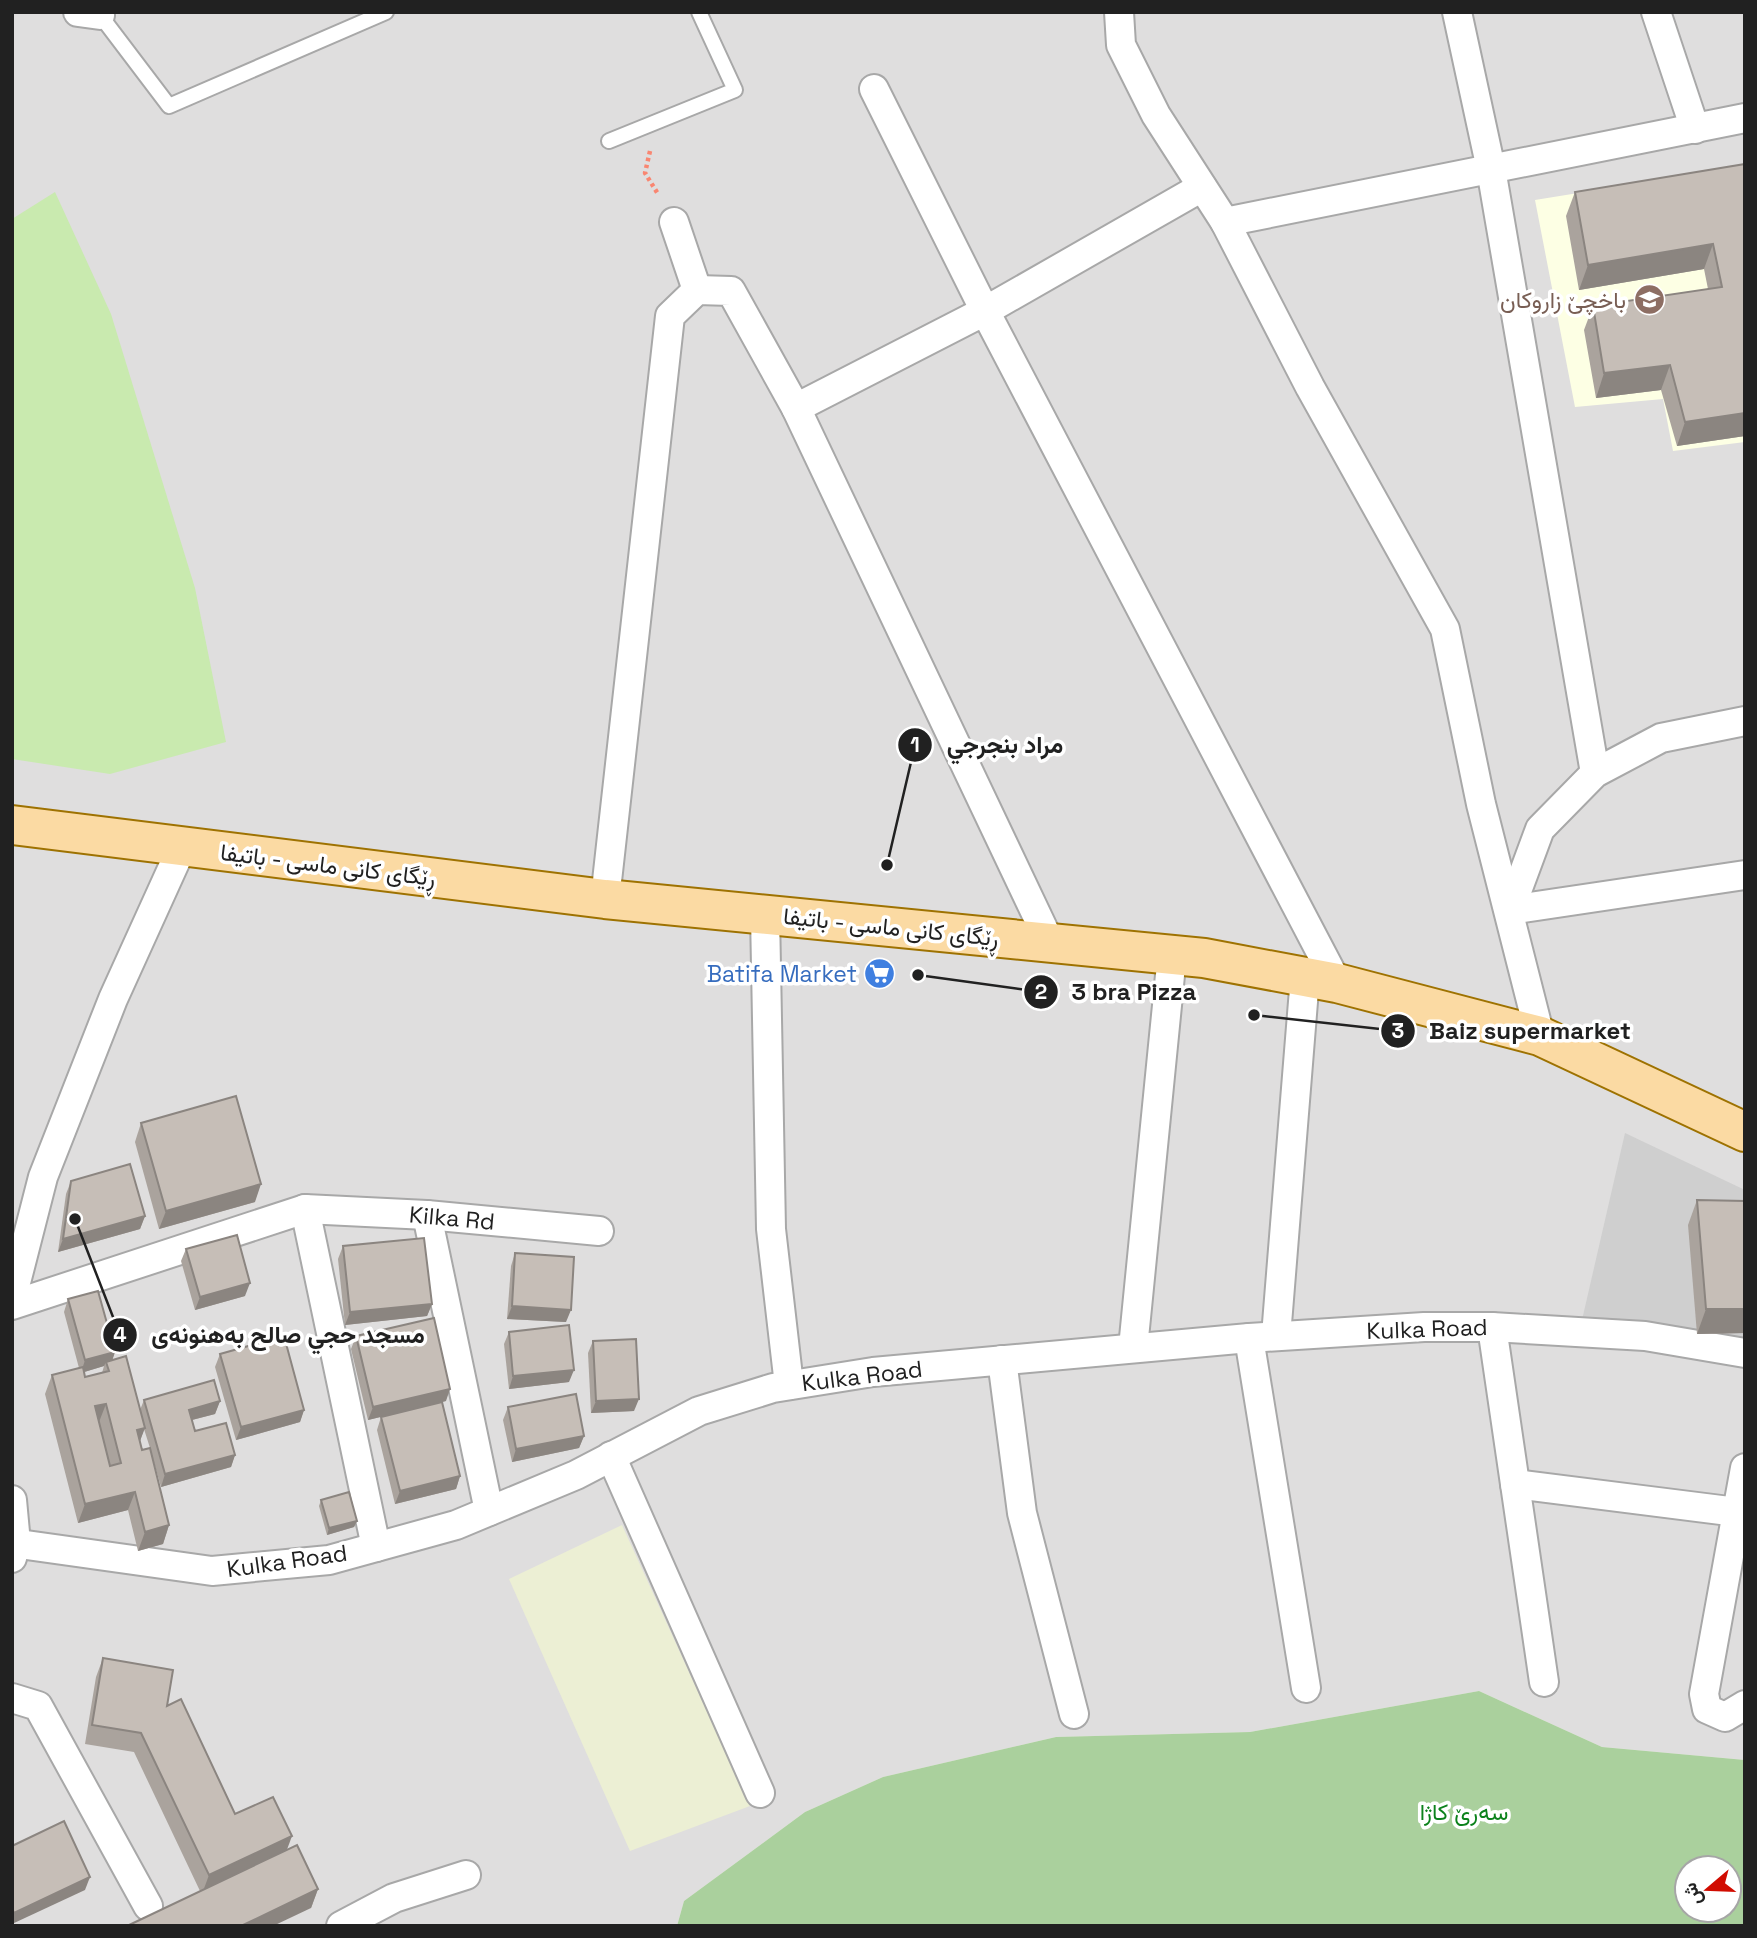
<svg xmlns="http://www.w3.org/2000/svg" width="1757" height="1938" viewBox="0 0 1757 1938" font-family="'Space Grotesk',Vazirmatn,sans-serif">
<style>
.residential{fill:#dfdede}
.education{fill:#fdffe4}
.religious{fill:#cfcfcf}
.farmland{fill:#ecefd4}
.grass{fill:#c9eaaf}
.forest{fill:#aad09d;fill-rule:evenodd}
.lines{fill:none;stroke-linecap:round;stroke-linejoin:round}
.service-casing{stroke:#a8a8a8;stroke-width:18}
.minor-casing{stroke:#a8a8a8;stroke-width:32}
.primary-casing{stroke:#9e7201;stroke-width:42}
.path{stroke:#f98671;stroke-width:4.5;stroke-dasharray:3.5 3.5;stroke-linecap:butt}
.service{stroke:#fff;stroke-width:14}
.minor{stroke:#fff;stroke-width:28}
.primary{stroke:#fbdaa3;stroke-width:38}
.wall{fill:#aaa39d;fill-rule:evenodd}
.shaded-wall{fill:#8b8580}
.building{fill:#c6beb7;stroke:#8b8580;stroke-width:2;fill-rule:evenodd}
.labels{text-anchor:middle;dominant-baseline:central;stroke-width:7;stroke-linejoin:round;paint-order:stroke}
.education-label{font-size:23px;fill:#785e54;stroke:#fff;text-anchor:end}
.street-label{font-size:23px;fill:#212121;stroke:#fff}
.shop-label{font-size:23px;fill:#366cbe;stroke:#fff;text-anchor:end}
.park-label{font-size:23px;fill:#0c821c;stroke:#fff}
.leader{fill:none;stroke:#212121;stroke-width:2.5}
.callout-dot{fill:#212121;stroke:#fff;stroke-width:2.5}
.mark-label{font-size:21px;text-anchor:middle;font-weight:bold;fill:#fff}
.callout-label{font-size:24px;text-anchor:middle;font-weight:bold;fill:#212121;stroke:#fff;stroke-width:7;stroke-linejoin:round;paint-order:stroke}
</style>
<rect width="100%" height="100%" fill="#f1efe8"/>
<polygon class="residential" points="12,12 1745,12 1745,1760 1602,1747 1479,1691 1250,1732 1056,1737 883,1777 805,1812 684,1901 677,1926 12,1926"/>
<polygon class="education" points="1745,166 1745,442 1673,451 1663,399 1575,407 1535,200"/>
<polygon class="religious" points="1625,1133 1745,1190 1745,1353 1582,1320"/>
<polygon class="farmland" points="622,1525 750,1806 630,1851 509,1579"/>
<polygon class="grass" points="55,192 111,314 195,588 226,742 110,774 12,759 12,219"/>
<path class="forest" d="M1479,1691L1602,1747L1745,1760V1926H677L684,1901L805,1812L883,1777L1056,1737L1250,1732ZM1687,1868H1729V1910H1687Z"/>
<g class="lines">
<defs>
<g id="service">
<polyline points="100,15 169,106 386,12"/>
<polyline points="609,141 735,90 699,12"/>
</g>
<g id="minor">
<polyline points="78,12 100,15"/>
<polyline points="1119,12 1121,45 1156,115 1225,222 1310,387 1445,629 1481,804 1540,1036"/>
<polyline points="1457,12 1491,169 1595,773"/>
<polyline points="1656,12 1695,129"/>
<polyline points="874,89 985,311 1337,983"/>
<polyline points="674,222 697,290"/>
<polyline points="1225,222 1745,118"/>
<polyline points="796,408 985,311 1202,187"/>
<polyline points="605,899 670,316 697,290 731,291 796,408 1050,943"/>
<polyline points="1510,910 1540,829 1595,773 1661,738 1745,721"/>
<polyline points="1510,910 1745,875"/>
<polyline points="765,914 771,1229 789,1385"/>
<polyline points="305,1209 376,1547"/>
<polyline points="427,1215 489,1511"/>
<polyline points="12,1298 43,1177 113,999 182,847"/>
<polyline points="12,1305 305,1209 427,1215 599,1231"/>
<polyline points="1492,1327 1544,1682"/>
<polyline points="1276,1336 1305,977"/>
<polyline points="1249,1338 1306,1688"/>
<polyline points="1133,1348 1172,955"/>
<polyline points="1002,1360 1022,1513 1074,1714"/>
<polyline points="611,1456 760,1793"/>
<polyline points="1745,1468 1704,1694 1707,1709 1725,1717 1745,1705"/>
<polyline points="1515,1484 1737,1512"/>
<polyline points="12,1500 16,1543 12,1558"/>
<polyline points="12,1543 212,1571 329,1560 456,1525 576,1475 699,1411 773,1388 873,1372 1249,1338 1424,1327 1492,1327 1645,1336 1745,1353"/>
<polyline points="12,1698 38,1706 148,1906"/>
<polyline points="341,1926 394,1898 466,1875"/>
</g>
<polyline id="primary" points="12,825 605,899 1204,958 1337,983 1540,1036 1745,1132"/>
</defs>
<use href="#service" class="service-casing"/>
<use href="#minor" class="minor-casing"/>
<use href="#primary" class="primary-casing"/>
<polyline class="path" points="650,151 645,173 658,194"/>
<use href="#service" class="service"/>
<use href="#minor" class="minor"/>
<use href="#primary" class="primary"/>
</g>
<g class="wall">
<polygon points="1745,164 1745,436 1677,446 1661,390 1596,398 1584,330 1593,306 1708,289 1704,269 1579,290 1566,216 1575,192"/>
<polygon points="141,1123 255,1202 159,1229 135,1142"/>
<polygon points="71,1181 145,1216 140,1229 58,1252 66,1194"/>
<polygon points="1697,1200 1745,1201 1745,1333 1697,1334 1688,1225"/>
<polygon points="343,1246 432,1304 427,1316 345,1325 338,1259"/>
<polygon points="186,1249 245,1296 195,1310 181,1261"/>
<polygon points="515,1253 566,1322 507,1319 511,1266"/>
<path d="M68,1299L115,1352L112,1360L140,1410L144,1400L220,1401L215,1414L192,1420L195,1431L235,1455L231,1467L161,1487L151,1452L169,1525L163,1544L138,1551L128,1510L78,1523L45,1394L52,1375L79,1368L64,1312ZM104,1366L102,1373L85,1377L84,1372ZM144,1429L150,1448L142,1450L140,1441Z"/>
<polygon points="509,1332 569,1382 509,1389 504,1344"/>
<polygon points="356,1336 446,1401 442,1402 460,1476 456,1489 395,1504 377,1430 381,1417 434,1404 368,1420 351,1349"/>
<polygon points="593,1341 634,1411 591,1413 588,1353"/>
<polygon points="220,1354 304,1410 300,1422 236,1440 215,1367"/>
<polygon points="508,1407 584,1436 579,1448 512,1462 503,1420"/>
<polygon points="321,1500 357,1521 354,1527 327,1535 319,1506"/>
<polygon points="103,1658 167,1706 235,1814 286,1851 318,1889 311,1908 200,1891 134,1752 85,1744 96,1677"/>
</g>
<g class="shaded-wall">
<polygon points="1713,244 1704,269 1579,290 1588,265"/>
<polygon points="1670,365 1661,390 1596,398 1604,373"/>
<polygon points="1745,413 1745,436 1677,446 1685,422"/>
<polygon points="261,1184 255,1202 159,1229 166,1211"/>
<polygon points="145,1216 140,1229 58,1252 63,1239"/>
<polygon points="250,1283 245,1296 195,1310 200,1297"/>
<polygon points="432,1304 427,1316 345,1325 350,1312"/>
<polygon points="512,1306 571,1310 566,1322 507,1319"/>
<polygon points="1706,1309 1745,1309 1745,1333 1697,1334"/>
<polygon points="115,1352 111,1364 106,1362 104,1366 81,1373 85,1360"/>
<polygon points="574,1370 569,1382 509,1389 513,1376"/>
<polygon points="450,1389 446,1401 368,1420 373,1407"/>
<polygon points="639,1399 634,1411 591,1413 596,1401"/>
<polygon points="220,1401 215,1414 184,1422 189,1410"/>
<polygon points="106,1404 99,1422 95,1406"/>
<polygon points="304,1410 300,1422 236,1440 241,1427"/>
<polygon points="145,1428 138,1446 137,1430"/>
<polygon points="584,1436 579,1448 512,1462 516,1449"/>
<polygon points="235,1455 231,1467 161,1487 165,1474"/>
<polygon points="460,1476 456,1489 395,1504 400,1491"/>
<polygon points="135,1492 128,1510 78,1523 85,1504"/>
<polygon points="357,1521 354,1527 327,1535 329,1528"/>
<polygon points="169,1525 163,1544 138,1551 145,1532"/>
<polygon points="292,1836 285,1855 202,1894 209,1875"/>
<polygon points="90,1877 85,1890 12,1924 12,1919 14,1913"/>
<polygon points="318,1889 311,1908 273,1926 241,1926"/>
</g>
<g class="building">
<polygon points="1745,164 1745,413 1685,422 1670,365 1604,373 1593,306 1722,287 1713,244 1588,265 1575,192"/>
<polygon points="236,1096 261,1184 166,1211 141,1123"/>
<polygon points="130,1164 145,1216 63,1239 71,1181"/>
<polygon points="1697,1200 1745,1201 1745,1309 1706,1309"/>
<polygon points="237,1235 250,1283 200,1297 186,1249"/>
<polygon points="424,1238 432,1304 350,1312 343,1246"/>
<polygon points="515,1253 574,1257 571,1310 512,1306"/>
<polygon points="98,1291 115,1352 85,1360 68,1299"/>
<polygon points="434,1318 450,1389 373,1407 356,1336"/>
<polygon points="569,1325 574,1370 513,1376 509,1332"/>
<polygon points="284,1336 304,1410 241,1427 220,1354"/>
<polygon points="636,1339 639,1399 596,1401 593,1341"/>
<path d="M126,1356L145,1428L137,1430L142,1450L150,1448L169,1525L145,1532L135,1492L85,1504L52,1375L83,1367L85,1377L109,1371L106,1362ZM106,1404L121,1463L110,1466L95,1406Z"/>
<polygon points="214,1380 220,1401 189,1410 195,1431 226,1423 235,1455 165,1474 144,1400"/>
<polygon points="576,1394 584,1436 516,1449 508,1407"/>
<polygon points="442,1402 460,1476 400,1491 381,1417"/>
<polygon points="349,1492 357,1521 329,1528 321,1500"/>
<polygon points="103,1658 173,1670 167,1706 181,1699 235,1814 273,1797 292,1836 209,1875 141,1733 92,1725"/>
<polygon points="64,1821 90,1877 14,1913 12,1908 12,1846"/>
<polygon points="297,1845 318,1889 241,1926 127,1926"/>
</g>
<defs>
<symbol id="school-disc" viewBox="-11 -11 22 22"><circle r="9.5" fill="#8d6e63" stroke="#fff"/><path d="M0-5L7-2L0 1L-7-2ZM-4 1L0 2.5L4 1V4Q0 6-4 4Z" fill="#fff"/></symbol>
<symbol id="supermarket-disc" viewBox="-11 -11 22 22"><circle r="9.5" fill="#3f7fe0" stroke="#fff"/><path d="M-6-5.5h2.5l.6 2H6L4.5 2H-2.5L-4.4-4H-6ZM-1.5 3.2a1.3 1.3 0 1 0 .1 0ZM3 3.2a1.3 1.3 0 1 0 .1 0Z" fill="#fff"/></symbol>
</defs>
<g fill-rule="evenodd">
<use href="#school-disc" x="1632" y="282" width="35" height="35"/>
<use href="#supermarket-disc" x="862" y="956" width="35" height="35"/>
</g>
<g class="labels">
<g class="education-label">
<text x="1626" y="300">باخچێ زاروکان</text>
</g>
<g class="street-label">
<text transform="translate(328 865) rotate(7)">ڕێگای کانی ماسی - باتيفا</text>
<text transform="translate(891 927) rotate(6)">ڕێگای کانی ماسی - باتيفا</text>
<text transform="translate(452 1218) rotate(5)">Kilka Rd</text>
<text transform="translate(1427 1329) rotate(-2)">Kulka Road</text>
<text transform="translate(862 1376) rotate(-7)">Kulka Road</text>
<text transform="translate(287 1561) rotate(-8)">Kulka Road</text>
</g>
<g class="shop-label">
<text x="857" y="974">Batifa Market</text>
</g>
<g class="park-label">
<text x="1464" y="1812">سەرێ کاژا</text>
</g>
</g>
<path class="leader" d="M887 865L915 745M918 975L1041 992M1254 1015L1398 1031M75 1219L120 1335"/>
<g class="callout-dot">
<circle cx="887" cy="865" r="7"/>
<circle cx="918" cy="975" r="7"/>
<circle cx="1254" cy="1015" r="7"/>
<circle cx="75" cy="1219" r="7"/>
<circle cx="915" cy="745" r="18"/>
<circle cx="1041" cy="992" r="18"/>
<circle cx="1398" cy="1031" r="18"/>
<circle cx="120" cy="1335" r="18"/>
</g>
<g class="mark-label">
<text x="915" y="752">1</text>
<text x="1041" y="999">2</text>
<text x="1398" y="1038">3</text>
<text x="120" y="1342">4</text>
</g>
<g class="callout-label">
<text x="1005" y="753">مراد بنجرجي</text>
<text x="1134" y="1000">3 bra Pizza</text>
<text x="1530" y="1039">Baiz supermarket</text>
<text x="288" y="1343">مسجد حجي صالح بەھنونەی</text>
</g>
<rect width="1757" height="1938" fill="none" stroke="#212121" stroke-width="28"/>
<g transform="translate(1708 1889) rotate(251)"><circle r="33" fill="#ffffff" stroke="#a6a6a6" stroke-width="2"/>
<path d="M0-5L12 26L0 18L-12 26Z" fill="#d10c01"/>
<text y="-10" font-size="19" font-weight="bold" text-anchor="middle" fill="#212121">ش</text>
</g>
</svg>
